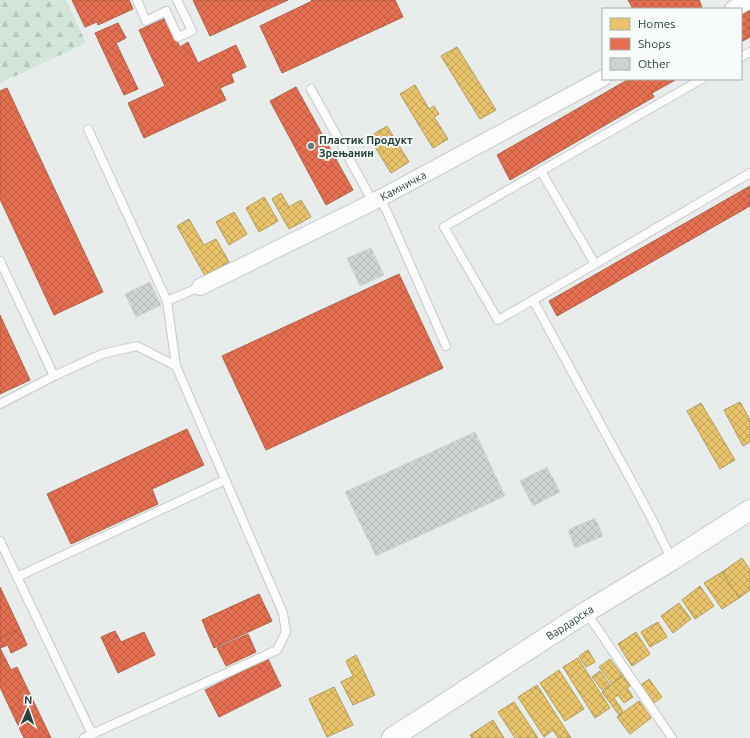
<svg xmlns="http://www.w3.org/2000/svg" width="750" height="738" viewBox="0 0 750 738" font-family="Ubuntu,sans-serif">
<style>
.forest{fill:url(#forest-firs)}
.homes{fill:url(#homes-cross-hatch);stroke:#ae9d5c}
.shops{fill:url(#shops-cross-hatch);stroke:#ac624a}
.building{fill:url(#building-cross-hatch);stroke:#d1d6d4}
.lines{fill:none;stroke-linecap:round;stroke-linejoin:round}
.service-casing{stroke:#c5cac8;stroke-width:10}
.minor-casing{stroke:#c5cac8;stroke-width:18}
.tertiary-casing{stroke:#c5cac8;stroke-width:22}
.service{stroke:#fcfcfc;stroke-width:8}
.minor{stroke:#fcfcfc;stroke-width:16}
.tertiary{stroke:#fcfcfc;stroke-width:20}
.poi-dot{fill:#697e78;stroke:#f7fbf9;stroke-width:1.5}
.labels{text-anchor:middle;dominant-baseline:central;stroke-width:4;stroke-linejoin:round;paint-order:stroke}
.poi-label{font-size:11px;font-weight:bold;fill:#24423a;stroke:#f7fbf9;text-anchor:start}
.street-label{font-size:11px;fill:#24423a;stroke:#f7fbf9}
</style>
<defs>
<pattern id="forest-firs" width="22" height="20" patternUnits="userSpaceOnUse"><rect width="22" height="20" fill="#d1e6d8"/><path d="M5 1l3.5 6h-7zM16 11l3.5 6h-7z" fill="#b3c6ba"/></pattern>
<pattern id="homes-cross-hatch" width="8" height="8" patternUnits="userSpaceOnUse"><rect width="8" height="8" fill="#e9c46a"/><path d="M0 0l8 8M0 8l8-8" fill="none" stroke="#bda158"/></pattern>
<pattern id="shops-cross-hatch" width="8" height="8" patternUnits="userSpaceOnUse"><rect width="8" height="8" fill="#e76f51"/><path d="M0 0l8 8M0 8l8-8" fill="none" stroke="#bb5d44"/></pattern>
<pattern id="building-cross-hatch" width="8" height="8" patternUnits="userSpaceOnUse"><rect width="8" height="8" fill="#cfd4d2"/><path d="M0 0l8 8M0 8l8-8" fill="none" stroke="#b2b7b5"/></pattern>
</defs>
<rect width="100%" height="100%" fill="#e8edeb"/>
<polygon class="forest" points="0,0 66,0 86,43 0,83"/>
<g class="homes">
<polygon points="457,47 496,110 480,119 441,56"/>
<polygon points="415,85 429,109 434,106 439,114 434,117 448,139 433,148 400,94"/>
<polygon points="387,126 409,162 391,173 369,137"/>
<polygon points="281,193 289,207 301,200 311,217 289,229 272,199"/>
<polygon points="264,197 278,221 259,232 246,208"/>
<polygon points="234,212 247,234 229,245 216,222"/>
<polygon points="189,219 204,245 216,239 229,262 205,276 177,226"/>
<polygon points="740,402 750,420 750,442 743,446 724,410"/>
<polygon points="701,403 735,460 720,469 687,411"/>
<polygon points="742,558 750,570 750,590 739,598 722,572"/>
<polygon points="722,572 739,598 722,609 704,583"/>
<polygon points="700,586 714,606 695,619 682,600"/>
<polygon points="679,603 691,619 673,633 661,616"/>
<polygon points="658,622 667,637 650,647 641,632"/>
<polygon points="636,632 650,654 632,666 618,644"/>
<polygon points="588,650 595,662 586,667 579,656"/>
<polygon points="356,655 375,695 353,705 341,682 353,676 346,661"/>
<polygon points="578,658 610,708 595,718 563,667"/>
<polygon points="610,659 623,676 612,684 599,667"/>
<polygon points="559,670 584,709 565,721 540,683"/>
<polygon points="600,671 610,685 602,690 592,677"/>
<polygon points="623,676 630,686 627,688 633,697 624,703 618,695 614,698 623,711 619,715 602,692"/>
<polygon points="649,679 662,697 654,703 641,685"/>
<polygon points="537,685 571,738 558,738 553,730 544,737 518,697"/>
<polygon points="334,687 353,725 327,737 309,699"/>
<polygon points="639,701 651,718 630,734 617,717"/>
<polygon points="514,702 538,738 515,738 498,712"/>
<polygon points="493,720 504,738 472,738 470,735"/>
</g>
<g class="shops">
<polygon points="72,0 129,0 133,9 98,25 97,22 85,27"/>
<polygon points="193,0 288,0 210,36"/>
<polygon points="311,0 395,0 403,17 282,73 260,26 312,1"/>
<polygon points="628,0 699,0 702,7 699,9 633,9"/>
<polygon points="750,9 750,37 741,42 741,15"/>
<polygon points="166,18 180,47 188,42 198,63 236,45 246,67 231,74 234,82 220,88 226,100 144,138 128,103 165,86 139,30"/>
<polygon points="118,23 126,38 116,43 138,89 124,95 95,33"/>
<polygon points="629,79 677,79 652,93 654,97 510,180 497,155"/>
<polygon points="296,87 353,190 326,205 270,101"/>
<polygon points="7,88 103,292 54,315 0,199 0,91"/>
<polygon points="750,186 750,206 557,316 549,301"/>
<polygon points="399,274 443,368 266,450 222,356"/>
<polygon points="0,315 30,380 0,394"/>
<polygon points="187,429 204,465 152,489 158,504 71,544 47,494"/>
<polygon points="0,587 20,629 0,638"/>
<polygon points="259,594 272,621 214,648 202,620"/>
<polygon points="20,629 27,645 11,653 8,645 0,648 11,670 17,667 51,738 24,738 0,687 0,638"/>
<polygon points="115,631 121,642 144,632 155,655 118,673 101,637"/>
<polygon points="248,634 256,652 226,666 217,648"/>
<polygon points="268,659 281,686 219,717 205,690"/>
</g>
<g class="building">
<polygon points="371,248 384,275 360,286 347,258"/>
<polygon points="150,282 161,305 136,317 125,294"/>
<polygon points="475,432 505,496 376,556 345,492"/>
<polygon points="547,467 560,492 533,506 520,481"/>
<polygon points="595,518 603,536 575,548 568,530"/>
</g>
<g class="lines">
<defs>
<g id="service">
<polyline points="137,0 146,21 166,11 178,37 192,31 177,0"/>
<polyline points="741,57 750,52"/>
<polyline points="311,89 373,202"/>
<polyline points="541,171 702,79"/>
<polyline points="380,198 388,214 446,346"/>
<polyline points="0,261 54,376"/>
<polyline points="595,264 750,173"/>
<polyline points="533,300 595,264 541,171 444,227 498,320 533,300 651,517 672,560"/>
<polyline points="167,301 200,287"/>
<polyline points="0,404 54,376 102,354 137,346 176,366"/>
<polyline points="0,541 92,734 277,650 286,632 283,613 176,366 167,301 88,129"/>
<polyline points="17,577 225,480"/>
<polyline points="586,612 672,738"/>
<polyline points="84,738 92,734"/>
</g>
<g id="minor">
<polyline points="733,9 750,0"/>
<path id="s1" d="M200,287L373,202L603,78"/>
</g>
<g id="tertiary">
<path id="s2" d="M392,738L586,612L672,560L750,510"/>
</g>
</defs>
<use href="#service" class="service-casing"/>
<use href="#minor" class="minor-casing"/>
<use href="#tertiary" class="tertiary-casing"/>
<use href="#service" class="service"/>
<use href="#minor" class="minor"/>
<use href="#tertiary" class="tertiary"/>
</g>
<circle class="poi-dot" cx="311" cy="146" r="4"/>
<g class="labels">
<g class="poi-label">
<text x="319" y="140">Пластик Продукт<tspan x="319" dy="13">Зрењанин</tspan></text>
</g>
<g class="street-label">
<text stroke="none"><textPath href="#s1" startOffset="227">Камничка</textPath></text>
<text stroke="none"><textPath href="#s2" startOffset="212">Вардарска</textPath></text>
</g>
</g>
<rect x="602" y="8" width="140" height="72" fill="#f7fbf9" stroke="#a3b1ad"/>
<rect x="610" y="18" width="20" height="12" fill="#e9c46a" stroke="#a3b1ad"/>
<text x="638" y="28" font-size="12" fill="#24423a">Homes</text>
<rect x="610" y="38" width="20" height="12" fill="#e76f51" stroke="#a3b1ad"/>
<text x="638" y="48" font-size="12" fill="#24423a">Shops</text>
<rect x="610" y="58" width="20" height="12" fill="#cfd4d2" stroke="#a3b1ad"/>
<text x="638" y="68" font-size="12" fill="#24423a">Other</text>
<g transform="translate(28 710) rotate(2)" stroke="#f7fbf9" stroke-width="3" paint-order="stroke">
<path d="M0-3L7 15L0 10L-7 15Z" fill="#24423a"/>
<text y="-6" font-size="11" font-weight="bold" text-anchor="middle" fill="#24423a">N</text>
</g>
</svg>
